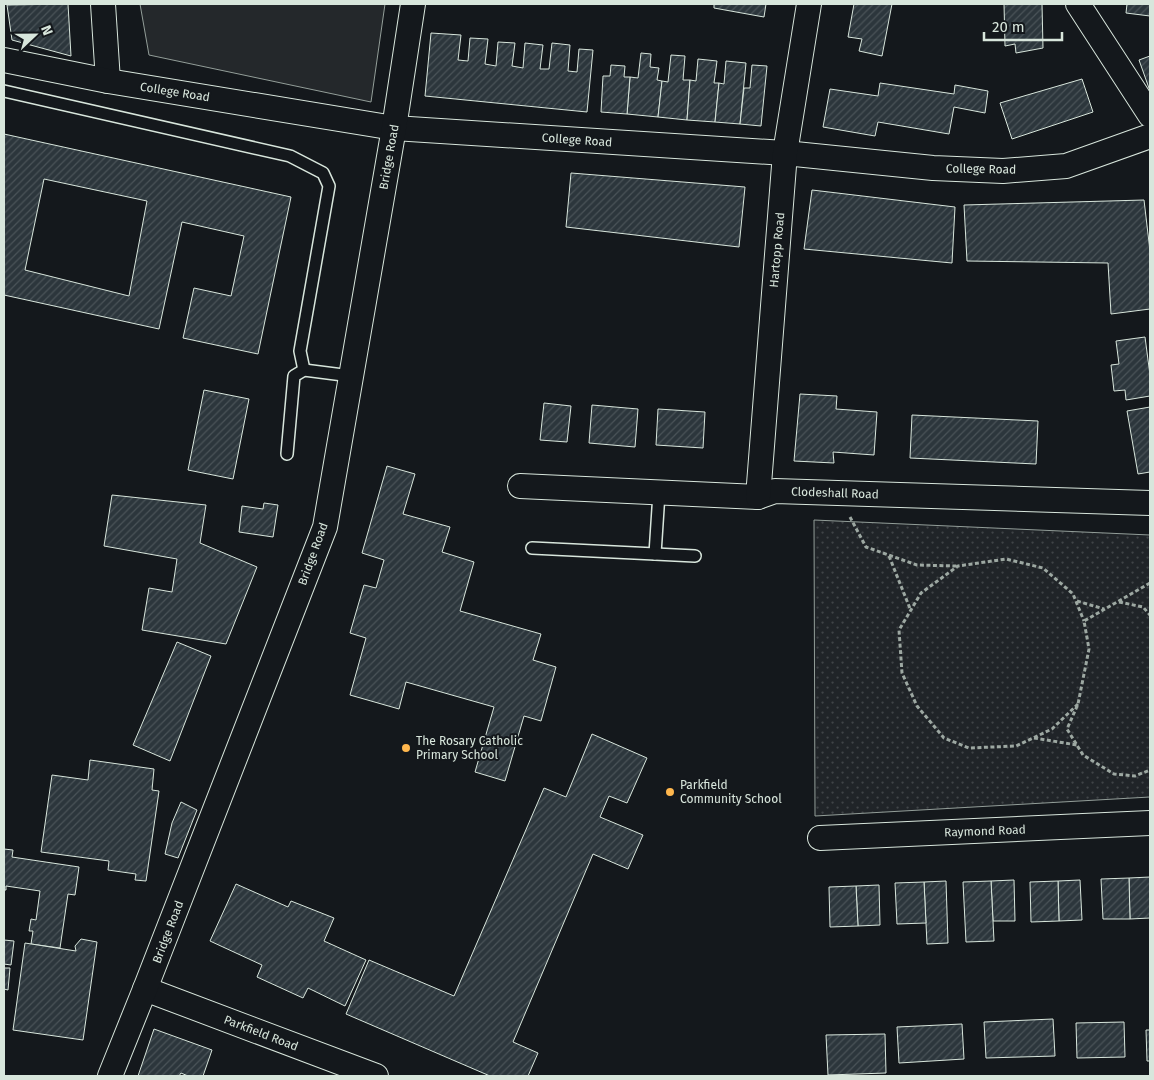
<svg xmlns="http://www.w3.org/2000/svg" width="1154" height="1080" viewBox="0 0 1154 1080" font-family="'Fira Sans',sans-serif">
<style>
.grass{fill:url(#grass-dots);stroke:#939e99}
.parking{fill:#24282b;stroke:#939e99}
.building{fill:url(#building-hatch);stroke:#d8e6dc;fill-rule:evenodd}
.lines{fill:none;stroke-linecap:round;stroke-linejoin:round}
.service-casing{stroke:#d8e6dc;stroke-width:14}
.minor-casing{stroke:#d8e6dc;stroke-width:26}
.path{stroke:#9da8a2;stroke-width:3;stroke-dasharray:4 2.5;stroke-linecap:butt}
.service{stroke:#14181c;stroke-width:11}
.minor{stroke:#14181c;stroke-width:24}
.poi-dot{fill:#ffb74d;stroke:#14181c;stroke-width:2}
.labels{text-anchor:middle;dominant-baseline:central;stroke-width:4;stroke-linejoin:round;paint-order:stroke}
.street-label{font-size:12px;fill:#d8e6dc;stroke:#14181c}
.poi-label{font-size:12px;fill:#d8e6dc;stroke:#14181c;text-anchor:start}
</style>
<defs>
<pattern id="grass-dots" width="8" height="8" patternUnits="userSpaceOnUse" patternTransform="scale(1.25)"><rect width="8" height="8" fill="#202428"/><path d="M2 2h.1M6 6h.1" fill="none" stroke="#404447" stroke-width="1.8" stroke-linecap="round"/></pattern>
<pattern id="building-hatch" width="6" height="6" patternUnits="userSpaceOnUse" patternTransform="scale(1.25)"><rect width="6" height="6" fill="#2c363c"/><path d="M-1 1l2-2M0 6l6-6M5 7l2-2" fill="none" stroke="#4a5358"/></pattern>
</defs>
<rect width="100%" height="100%" fill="#14181c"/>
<polygon class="grass" points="814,520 1150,535 1150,797 815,816"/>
<polygon class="parking" points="140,4 385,4 371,102 149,55"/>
<g class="building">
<polygon points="68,4 71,56 12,40 7,5"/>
<polygon points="714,4 766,4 764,17 714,8"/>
<polygon points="854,4 892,4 882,56 859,51 862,39 848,37"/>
<polygon points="1004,4 1042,4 1043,48 1016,53 1015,44 1005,46"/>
<polygon points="1127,4 1150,4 1150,16 1126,13"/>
<polygon points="431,33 461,35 458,60 468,61 470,38 488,39 485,64 496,66 498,42 515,43 512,66 523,68 525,43 543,45 540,69 549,69 552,43 570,45 568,71 577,72 579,49 593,50 587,112 425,96"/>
<polygon points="641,53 651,54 650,67 659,68 657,80 662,81 658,117 627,114 630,77 638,78"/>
<polygon points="671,55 685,56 683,80 690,80 687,120 658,117 662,81 668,82"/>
<polygon points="1150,56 1150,91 1139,60"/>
<polygon points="698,59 717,61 714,83 719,83 715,122 687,120 690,80 696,81"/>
<polygon points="726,61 746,63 740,124 715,122 719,83 724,84"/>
<polygon points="611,65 625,66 624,77 630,77 627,114 601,112 603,76 610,76"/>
<polygon points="752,65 767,66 761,126 740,124 744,88 750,88"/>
<polygon points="1082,79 1093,112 1012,139 1000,103"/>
<polygon points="880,83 954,94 955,85 988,91 985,113 954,107 949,134 878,122 875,136 823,127 830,89 878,96"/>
<path d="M4,134L291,197L258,354L183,338L194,288L231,296L244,236L182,222L159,329L4,295ZM44,179L147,201L129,296L25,270Z"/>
<polygon points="571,173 745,187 739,247 566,227"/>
<polygon points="812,190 955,207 952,263 804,249"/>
<polygon points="1144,200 1150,251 1150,309 1111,314 1108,263 967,261 964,205"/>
<polygon points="1145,337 1150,375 1150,396 1126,400 1125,390 1114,391 1111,365 1119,364 1116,341"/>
<polygon points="204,390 249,399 233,479 188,470"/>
<polygon points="800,394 837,396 836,409 877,412 874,455 833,452 834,463 794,461"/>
<polygon points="544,403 571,406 567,442 540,440"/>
<polygon points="592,405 638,409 635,447 589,443"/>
<polygon points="1150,407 1150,472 1138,474 1127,411"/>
<polygon points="658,409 705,412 703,448 656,445"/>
<polygon points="912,415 1038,421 1036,464 910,458"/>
<polygon points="387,466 415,474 403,514 450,527 442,552 474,562 460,611 541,634 533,660 556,667 541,721 524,716 505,781 475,772 494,707 406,682 399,709 350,695 366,638 350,633 364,585 376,588 384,560 362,553"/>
<polygon points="112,495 206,505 200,543 257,567 226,644 142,630 149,588 172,592 177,559 104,546"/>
<polygon points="264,503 278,505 273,537 239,532 242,506 263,509"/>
<polygon points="177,642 211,656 170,761 133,745"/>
<polygon points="592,734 647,758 627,803 609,796 600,817 643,835 628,869 593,854 513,1042 538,1053 528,1076 490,1076 346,1014 369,960 454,996 544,788 566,797"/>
<polygon points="90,760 154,769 152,790 159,791 146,881 135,880 136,874 108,870 109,861 41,852 52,775 88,780"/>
<polygon points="181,802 197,810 178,858 165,854 172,823"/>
<polygon points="4,849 13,850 12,857 79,867 75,895 68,894 60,948 31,944 33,931 29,931 31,919 36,920 40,891 6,886 6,890 4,890"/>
<polygon points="1150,877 1150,918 1130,919 1129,878"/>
<polygon points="1129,878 1130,919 1103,919 1101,879"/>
<polygon points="1014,880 1015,921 993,921 991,881"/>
<polygon points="1080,880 1082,920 1059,921 1058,881"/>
<polygon points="946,881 948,943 927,944 924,882"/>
<polygon points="991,881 994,941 966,942 963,882"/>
<polygon points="1058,881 1059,921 1031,922 1030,882"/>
<polygon points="924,882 926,923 897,924 895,883"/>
<polygon points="236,884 288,907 291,901 334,918 324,941 366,960 345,1006 308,988 303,998 257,977 262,965 210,941"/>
<polygon points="879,885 880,925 858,926 856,886"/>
<polygon points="856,886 858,926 830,927 829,887"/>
<polygon points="81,939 97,942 83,1040 13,1030 25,943 76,951 75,946"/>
<polygon points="4,940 14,941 11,965 4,964"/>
<polygon points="4,968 10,968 8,990 4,989"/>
<polygon points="1053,1019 1055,1056 986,1058 984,1022"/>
<polygon points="1124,1022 1125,1057 1077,1058 1076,1023"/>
<polygon points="962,1024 964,1059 899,1063 897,1027"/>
<polygon points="154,1029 212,1050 203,1076 188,1076 181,1073 179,1076 138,1076"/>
<polygon points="1146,1030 1150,1030 1150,1061 1147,1061"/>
<polygon points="885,1034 886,1073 828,1075 826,1035"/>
</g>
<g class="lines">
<defs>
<g id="service">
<polyline points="4,91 290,156 323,173 329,186 300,351 304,370"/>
<polyline points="287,454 294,376 304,370 351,376"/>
<polyline points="532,548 655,554 659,493"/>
<polyline points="655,554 695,556"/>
</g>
<g id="minor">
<polyline points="103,4 108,81"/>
<polyline points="1078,4 1150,115"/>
<polyline points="4,60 108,81 394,128 785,153 933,168 1003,171 1066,166 1150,136"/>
<polyline points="520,486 758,497 775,491 1150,503"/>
<polyline points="758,497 785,153 809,4"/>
<polyline points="820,838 1150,823"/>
<polyline points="145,989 376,1076"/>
<polyline points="110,1076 145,989 325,527 394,128 413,4"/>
</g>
</defs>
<use href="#service" class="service-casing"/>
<use href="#minor" class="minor-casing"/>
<g class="path">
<polyline points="850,517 866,547 917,565 957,566"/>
<polyline points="889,556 911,611"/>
<polyline points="1150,583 1084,621 1089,649 1078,704 1067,729 1083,755 1114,774 1135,776 1150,770"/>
<polyline points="1077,601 1104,609"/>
<polyline points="1119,602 1143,607 1150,615"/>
<polyline points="1078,704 1052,729 1016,746 969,748 944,738 917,706 902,673 899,630 921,593 958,566 1006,559 1043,568 1073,594 1084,621"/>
<polyline points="1034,738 1077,745"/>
</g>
<use href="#service" class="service"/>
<use href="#minor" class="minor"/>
</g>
<g class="poi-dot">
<circle cx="406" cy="748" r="5"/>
<circle cx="670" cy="792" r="5"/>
</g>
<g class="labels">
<g class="street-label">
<text transform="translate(175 92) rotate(9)">College Road</text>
<text transform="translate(577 140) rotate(4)">College Road</text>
<text transform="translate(389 157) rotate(-80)">Bridge Road</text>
<text transform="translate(981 169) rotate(1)">College Road</text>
<text transform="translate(777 250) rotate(-85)">Hartopp Road</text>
<text transform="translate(835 493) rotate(2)">Clodeshall Road</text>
<text transform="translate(313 554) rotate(-70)">Bridge Road</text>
<text transform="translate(985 831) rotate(-2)">Raymond Road</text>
<text transform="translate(168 932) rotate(-69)">Bridge Road</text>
<text transform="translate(261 1033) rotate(21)">Parkfield Road</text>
</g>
<g class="poi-label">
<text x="416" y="741">The Rosary Catholic<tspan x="416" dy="14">Primary School</tspan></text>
<text x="680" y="785">Parkfield<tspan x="680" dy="14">Community School</tspan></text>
</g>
</g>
<rect width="1154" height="1080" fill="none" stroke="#d8e6dc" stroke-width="10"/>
<g transform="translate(35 35) rotate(68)" stroke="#14181c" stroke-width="4" paint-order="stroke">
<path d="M0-4L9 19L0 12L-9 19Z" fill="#d8e6dc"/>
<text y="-8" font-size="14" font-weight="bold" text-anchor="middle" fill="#d8e6dc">N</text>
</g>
<path d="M984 32v8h78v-8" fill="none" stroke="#d8e6dc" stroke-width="2.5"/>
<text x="992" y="32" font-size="15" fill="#d8e6dc" stroke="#14181c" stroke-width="4" paint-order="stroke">20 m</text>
</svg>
